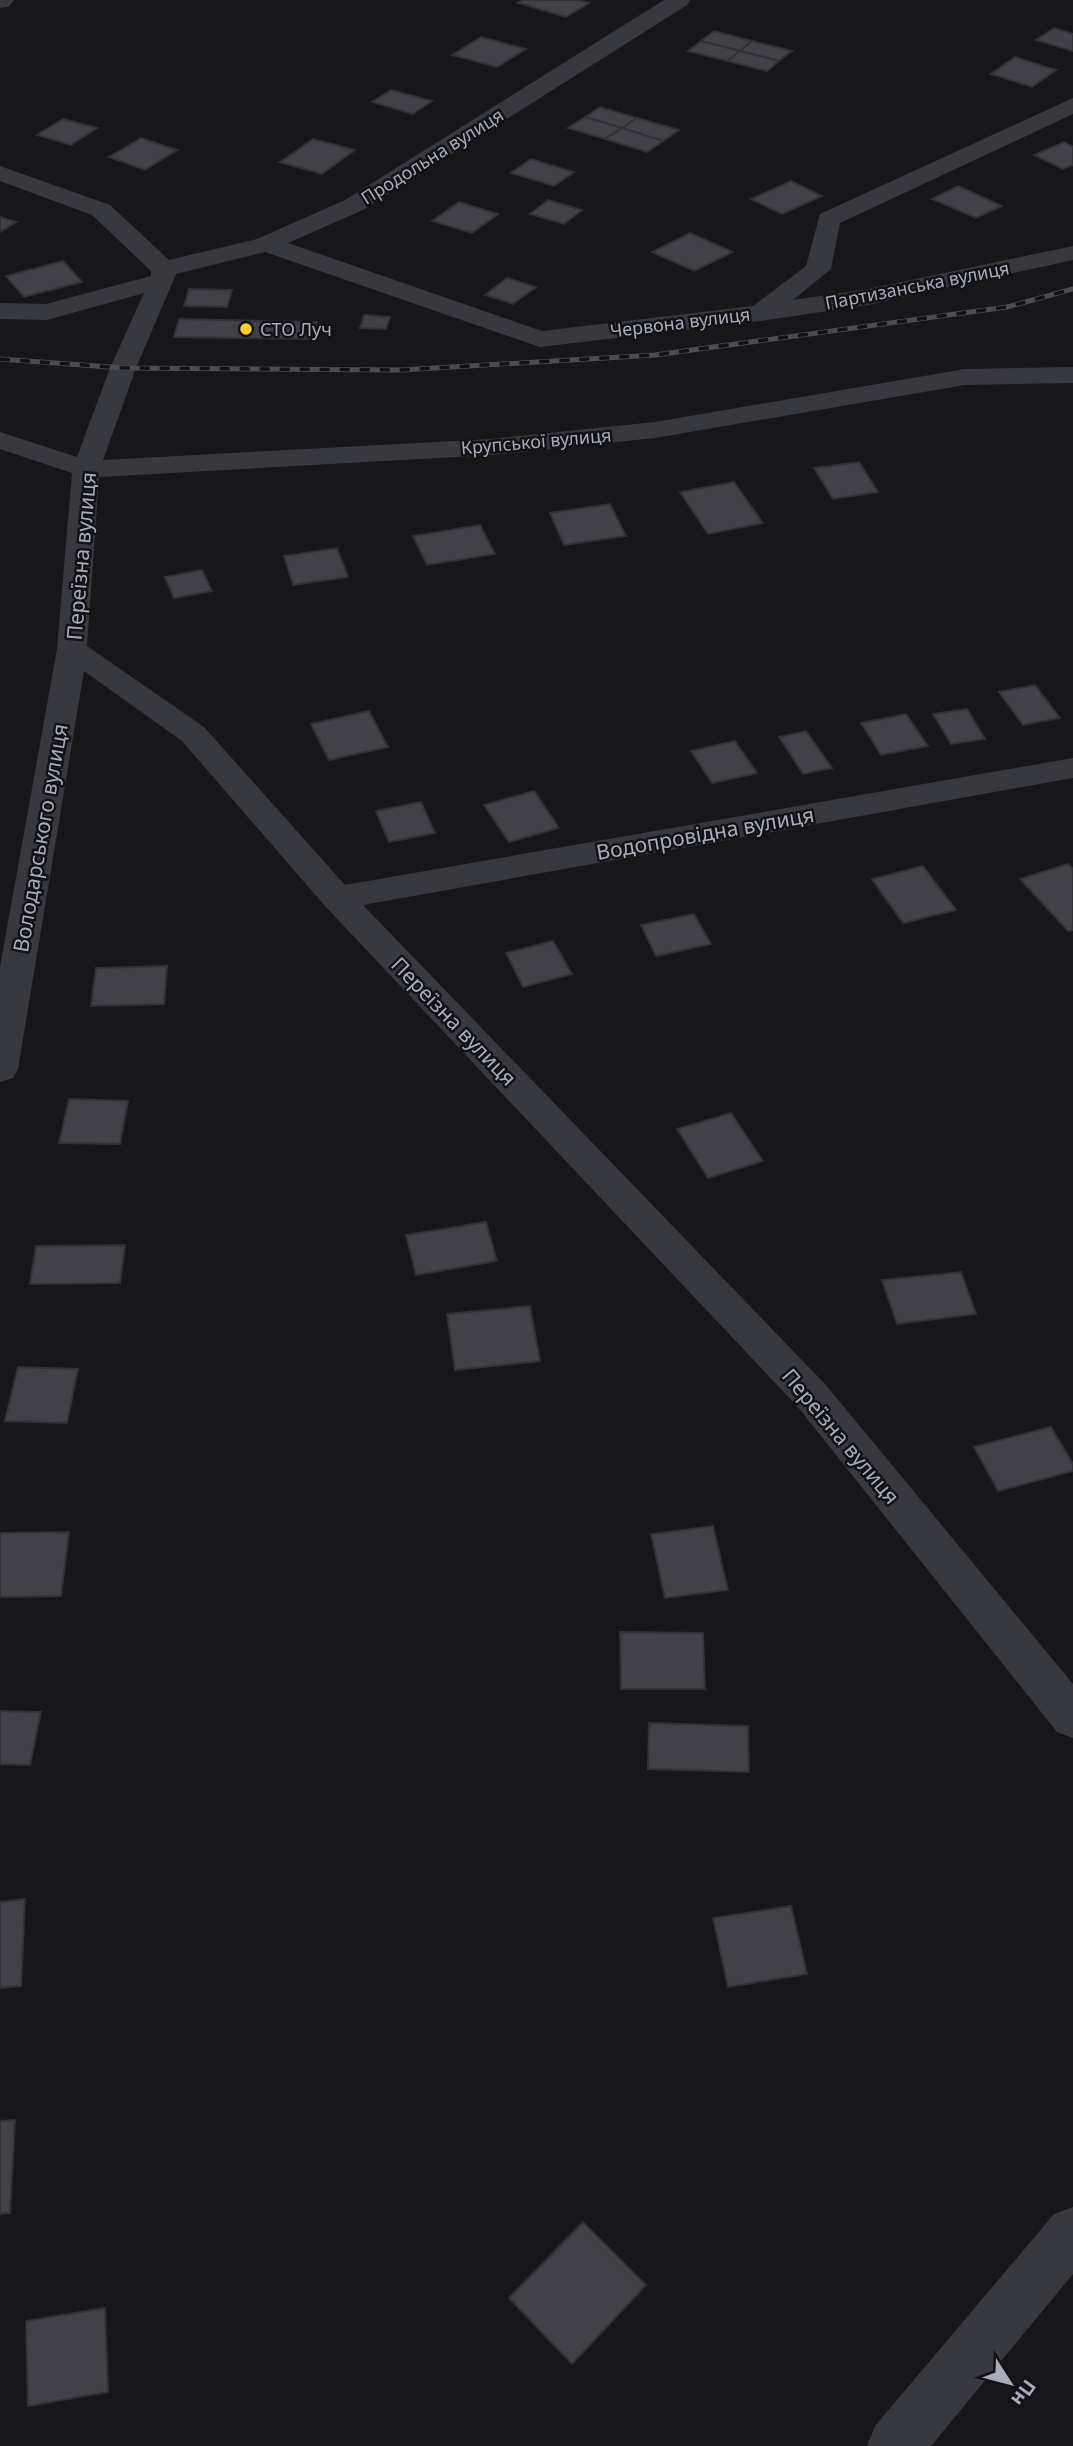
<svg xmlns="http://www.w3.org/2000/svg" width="1073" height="2446" viewBox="0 0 1073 2446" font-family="'Noto Sans',sans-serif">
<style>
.building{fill:#414147;stroke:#313136;stroke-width:2}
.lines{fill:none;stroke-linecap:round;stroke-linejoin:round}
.street{fill:#38383f;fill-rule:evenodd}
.rail-casing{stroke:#4b4c54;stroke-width:5}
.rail{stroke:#121215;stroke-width:3.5;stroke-dasharray:10;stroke-linecap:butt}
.poi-dot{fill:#ffce2a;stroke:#121215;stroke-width:2.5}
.labels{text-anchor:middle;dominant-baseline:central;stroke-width:5;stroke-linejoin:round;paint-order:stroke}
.far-street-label{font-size:18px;fill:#a8acbb;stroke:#121215}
.far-poi-label{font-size:18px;fill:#a8acbb;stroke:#121215;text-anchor:start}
.street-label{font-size:21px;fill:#a8acbb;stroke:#121215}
</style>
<rect width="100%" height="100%" fill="#17171a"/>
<g class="building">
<polygon points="523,0 578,0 589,3 566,17 518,3"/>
<polygon points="1054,28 1073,34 1073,51 1036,40"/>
<polygon points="714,31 752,41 740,51 701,41"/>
<polygon points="481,37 526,49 497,67 452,55"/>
<polygon points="701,41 740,51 727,61 688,51"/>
<polygon points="752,41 792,51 779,61 740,51"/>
<polygon points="740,51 779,61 767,71 727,61"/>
<polygon points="1015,57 1056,70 1032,87 991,74"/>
<polygon points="391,90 432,101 413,114 372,102"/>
<polygon points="600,107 637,118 622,128 585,117"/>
<polygon points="585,117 622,128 605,139 568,128"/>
<polygon points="637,118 679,130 663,141 622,128"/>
<polygon points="63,119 97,128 71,145 37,135"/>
<polygon points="622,128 663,141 647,152 605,139"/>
<polygon points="141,138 177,150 145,170 109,157"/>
<polygon points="313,139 355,150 322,174 280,162"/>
<polygon points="1064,142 1073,147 1073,165 1063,169 1034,155"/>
<polygon points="531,159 574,172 554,186 511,173"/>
<polygon points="791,181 822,196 782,214 751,199"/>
<polygon points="958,186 1002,206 976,218 932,199"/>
<polygon points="548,200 582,210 564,224 530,214"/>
<polygon points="459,202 498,214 472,233 432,221"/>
<polygon points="0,217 16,222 0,232"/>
<polygon points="690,233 733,252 694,271 652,252"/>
<polygon points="63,261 82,282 24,297 6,276"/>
<polygon points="507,278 536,287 513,304 485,295"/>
<polygon points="189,289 232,290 227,307 184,306"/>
<polygon points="364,315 390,317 386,329 360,328"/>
<polygon points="179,319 317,322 313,339 174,337"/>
<polygon points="859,462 878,492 833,499 814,468"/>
<polygon points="734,482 763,523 708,534 680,492"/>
<polygon points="610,504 626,536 564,545 550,513"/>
<polygon points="480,525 495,554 427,565 413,536"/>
<polygon points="337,548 348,577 293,585 284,556"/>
<polygon points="202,570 212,591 174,598 165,577"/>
<polygon points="1035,685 1060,718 1023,725 999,692"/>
<polygon points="967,709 985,739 951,744 933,714"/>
<polygon points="369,711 388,747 329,760 311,724"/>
<polygon points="906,714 928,746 881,755 861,723"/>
<polygon points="806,731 832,768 803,774 779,737"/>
<polygon points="735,741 757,773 712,783 691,751"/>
<polygon points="534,791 559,828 509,842 484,805"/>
<polygon points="421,802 435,833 389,842 376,811"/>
<polygon points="1068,864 1073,869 1073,930 1068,931 1020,879"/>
<polygon points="923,866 956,910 903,923 872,879"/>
<polygon points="694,914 711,944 656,956 641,925"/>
<polygon points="553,941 572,974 523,987 506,953"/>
<polygon points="167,966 164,1004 91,1006 96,968"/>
<polygon points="69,1099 128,1101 120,1144 59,1143"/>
<polygon points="731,1113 763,1161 708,1178 677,1129"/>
<polygon points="486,1222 497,1261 416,1275 406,1235"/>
<polygon points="125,1245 120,1283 30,1284 36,1246"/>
<polygon points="961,1272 976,1314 897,1324 882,1280"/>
<polygon points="530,1306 540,1361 455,1370 447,1314"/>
<polygon points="18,1367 78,1369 67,1423 5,1421"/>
<polygon points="1051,1427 1073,1464 1073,1471 998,1491 974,1447"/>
<polygon points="713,1526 728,1590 665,1598 651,1534"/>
<polygon points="69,1532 61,1596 0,1597 0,1533"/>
<polygon points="620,1632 703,1633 705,1689 621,1689"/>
<polygon points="0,1711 41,1712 30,1765 0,1764"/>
<polygon points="649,1723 748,1726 749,1772 648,1769"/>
<polygon points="25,1899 21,1986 0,1988 0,1902"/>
<polygon points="791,1906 807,1974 728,1987 713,1918"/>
<polygon points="15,2120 10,2213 0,2214 0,2121"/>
<polygon points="583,2222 646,2285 572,2364 509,2298"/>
<polygon points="105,2308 108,2392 28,2406 26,2321"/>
</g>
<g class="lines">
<g class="street">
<polygon points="0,0 14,0 8,7 0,8"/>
<polygon points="664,0 690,0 687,5 363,210 288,243 542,331 753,306 806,266 820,214 1073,98 1073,114 840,223 831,269 793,300 868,289 1073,246 1073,260 868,305 760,321 540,347 265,252 176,274 136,368 103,460 492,439 655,422 965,369 1073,367 1073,383 965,385 655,438 492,455 99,477 87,646 204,727 345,885 1073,758 1073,778 363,905 825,1384 1073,1684 1073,1738 1057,1732 797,1406 325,906 182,741 84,671 18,1069 13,1078 0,1082 0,967 57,649 72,473 0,449 0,432 77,457 110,368 144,293 47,320 0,319 0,303 46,304 151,276 151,271 92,215 0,181 0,166 110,205 169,260 257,239 345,200"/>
<polygon points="1073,2207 1073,2274 931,2446 867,2446 875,2426 1054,2214"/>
</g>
<defs>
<polyline id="rail" points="0,359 123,368 401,370 655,355 1007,307 1073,289"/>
</defs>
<use href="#rail" class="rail-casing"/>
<use href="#rail" class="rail"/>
</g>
<circle class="poi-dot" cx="246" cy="329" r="7"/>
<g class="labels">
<g class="far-street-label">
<text transform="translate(432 156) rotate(-32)">Продольна вулиця</text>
<text transform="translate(917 285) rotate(-11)">Партизанська вулиця</text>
<text transform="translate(680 322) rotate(-7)">Червона вулиця</text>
<text transform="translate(536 441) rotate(-5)">Крупської вулиця</text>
</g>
<g class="far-poi-label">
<text x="260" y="329">СТО Луч</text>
</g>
<g class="street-label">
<text transform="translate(81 556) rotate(-85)">Переїзна вулиця</text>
<text transform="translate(705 833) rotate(-10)">Водопровідна вулиця</text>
<text transform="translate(40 838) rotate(-80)">Володарського вулиця</text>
<text transform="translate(454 1021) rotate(46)">Переїзна вулиця</text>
<text transform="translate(841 1436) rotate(50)">Переїзна вулиця</text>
</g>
</g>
<g transform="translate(1010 2383) rotate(126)" stroke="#121215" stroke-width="5" paint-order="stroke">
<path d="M0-5L12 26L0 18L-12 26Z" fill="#a8acbb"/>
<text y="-10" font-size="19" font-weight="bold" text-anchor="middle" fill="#a8acbb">Пн</text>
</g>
</svg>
